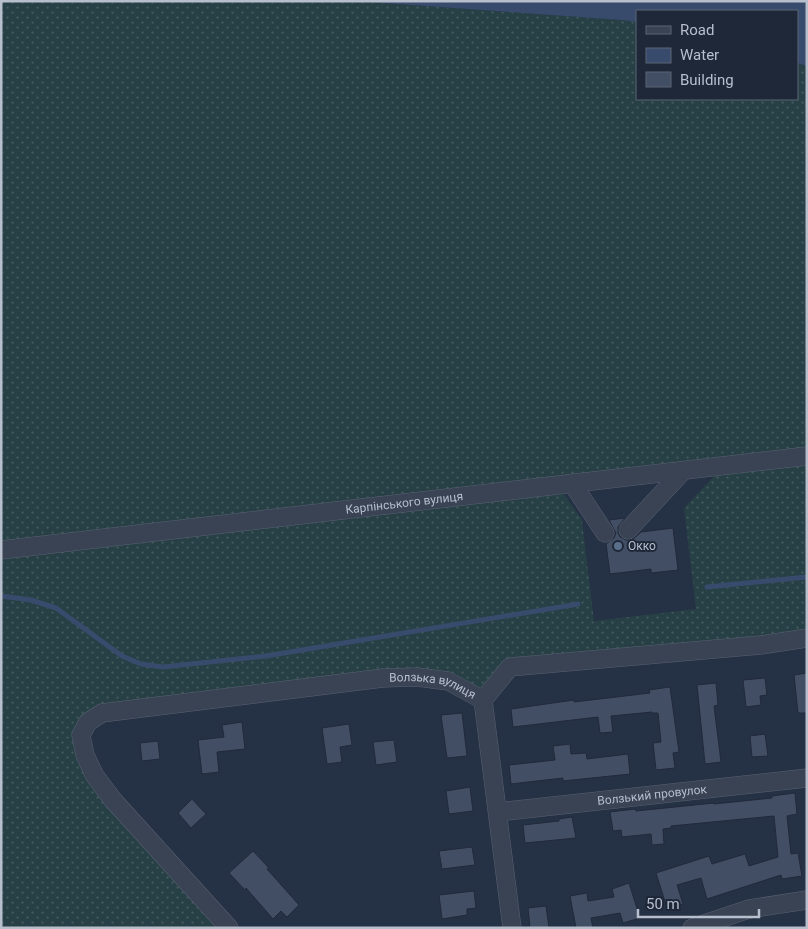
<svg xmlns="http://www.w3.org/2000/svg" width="808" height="929" viewBox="0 0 808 929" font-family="Roboto,sans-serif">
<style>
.grass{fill:url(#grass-dots)}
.water{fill:#384b6c}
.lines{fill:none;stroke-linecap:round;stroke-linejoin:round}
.stream{stroke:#384b6c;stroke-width:5}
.building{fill:#424e64;stroke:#212a3b}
.minor-casing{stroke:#586171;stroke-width:19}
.minor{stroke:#3a4354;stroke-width:18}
.service-dot{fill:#5c6f8a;stroke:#1e2839;stroke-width:2}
.labels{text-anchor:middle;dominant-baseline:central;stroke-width:4;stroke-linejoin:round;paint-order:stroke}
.street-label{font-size:12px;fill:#b7bfcd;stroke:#1e2839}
.poi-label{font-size:12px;fill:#b7bfcd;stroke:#1e2839;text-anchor:start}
</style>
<defs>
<pattern id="grass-dots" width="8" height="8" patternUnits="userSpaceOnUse" patternTransform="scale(1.25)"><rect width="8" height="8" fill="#274045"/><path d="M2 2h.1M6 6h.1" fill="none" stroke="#445a5f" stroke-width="1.8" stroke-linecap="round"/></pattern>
</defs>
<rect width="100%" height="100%" fill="#253144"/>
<g class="grass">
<polygon points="1,1 355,1 623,20 637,22 637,99 797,99 797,63 807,66 807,449 1,543"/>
<polygon points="807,462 807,638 510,667 483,700 417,677 88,722 85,755 229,928 1,928 1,556 562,491 582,520 594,621 696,609 684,508 717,473"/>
</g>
<polygon class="water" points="355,1 807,1 807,66 797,63 797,11 637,11 637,22 622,20"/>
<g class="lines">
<g class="stream">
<polyline points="707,587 807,577"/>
<polyline points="1,596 31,600 56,608 122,656 141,664 163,667 266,656 578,604"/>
</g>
</g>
<g class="building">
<polygon points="625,518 618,527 618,533 620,537 626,540 632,540 641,532 673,528 678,570 651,573 651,569 610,574 606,544 614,538 616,533 609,520"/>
<polygon points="807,673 807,713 798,713 794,675"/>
<polygon points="765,678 767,695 760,696 761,705 746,707 743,680"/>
<polygon points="716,683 718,705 714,706 721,762 705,764 697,685"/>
<polygon points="670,687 679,752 673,753 675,768 656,770 653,743 661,742 658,713 652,713 652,712 611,716 613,732 600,733 598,717 513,727 511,709 574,700 574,702 650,693 649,690"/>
<polygon points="462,713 467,756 447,758 441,715"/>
<polygon points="242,722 245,749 217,752 219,772 202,774 198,740 224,737 222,725"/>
<polygon points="349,724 352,745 340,747 342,762 327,764 322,728"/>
<polygon points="765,734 768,756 752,757 750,736"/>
<polygon points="394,740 397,762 376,765 373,742"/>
<polygon points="158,741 160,759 142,761 140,743"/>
<polygon points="570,744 571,754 586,753 587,759 628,754 630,774 563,781 563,778 511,784 509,765 555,760 553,746"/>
<polygon points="470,787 473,811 449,814 446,791"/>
<polygon points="795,793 797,814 787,816 791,854 798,853 802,876 782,879 781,875 707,899 701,878 677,885 683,904 667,908 656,873 709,856 712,864 745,854 749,866 778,857 774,816 671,826 671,828 663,829 664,844 652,845 651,834 622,837 621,830 613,831 610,812 635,809 636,811 714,803 714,804 772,798 772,796"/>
<polygon points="192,799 206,814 191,828 178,813"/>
<polygon points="572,817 576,838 525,843 523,825 559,821 559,819"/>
<polygon points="472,847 475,865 442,869 439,851"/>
<polygon points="253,851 269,868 267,869 299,905 287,917 281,911 273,919 246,888 245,890 229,873"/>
<polygon points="629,883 640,918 623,923 620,913 591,918 593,928 576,928 570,896 587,893 588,901 614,897 612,889"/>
<polygon points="474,891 476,908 467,909 467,915 442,919 439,895"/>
<polygon points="546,906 549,928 530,928 528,908"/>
</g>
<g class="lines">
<defs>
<g id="minor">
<polyline points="572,483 605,533"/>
<polyline points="628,530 683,471"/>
<path id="s1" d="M1,550L807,456"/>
<polyline points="483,700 510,667 761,645 807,638"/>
<polyline points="483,700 512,928"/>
<path id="s2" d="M498,812L807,778"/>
<path id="s3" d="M229,928L113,800L95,776L85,755L81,735L88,722L102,713L383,678L417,677L448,681L483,700"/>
<polyline points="692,928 749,909 807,900"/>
</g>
</defs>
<use href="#minor" class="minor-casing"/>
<use href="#minor" class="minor"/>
</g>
<circle class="service-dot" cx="618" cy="546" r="5"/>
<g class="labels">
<g class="street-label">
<text stroke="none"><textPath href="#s1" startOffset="406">Карпінського вулиця</textPath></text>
<text stroke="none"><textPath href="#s3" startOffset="612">Волзька вулиця</textPath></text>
<text stroke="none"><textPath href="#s2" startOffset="155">Волзький провулок</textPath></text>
</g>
<g class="poi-label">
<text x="628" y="546">Окко</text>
</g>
</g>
<rect width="808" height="929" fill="none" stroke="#b7bfcd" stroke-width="5"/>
<rect x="636" y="10" width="162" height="90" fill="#1e2839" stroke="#5b6474"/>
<rect x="646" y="26" width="25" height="8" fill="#3a4354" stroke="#5b6474"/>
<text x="680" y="35" font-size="15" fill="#b7bfcd">Road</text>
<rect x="646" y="48" width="25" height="15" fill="#384b6c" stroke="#5b6474"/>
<text x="680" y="60" font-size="15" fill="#b7bfcd">Water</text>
<rect x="646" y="72" width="25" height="15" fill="#424e64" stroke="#5b6474"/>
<text x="680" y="85" font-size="15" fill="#b7bfcd">Building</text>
<path d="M638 909v8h121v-8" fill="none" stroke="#b7bfcd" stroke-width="2.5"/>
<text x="646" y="909" font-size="15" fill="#b7bfcd" stroke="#1e2839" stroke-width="4" paint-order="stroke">50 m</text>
</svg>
